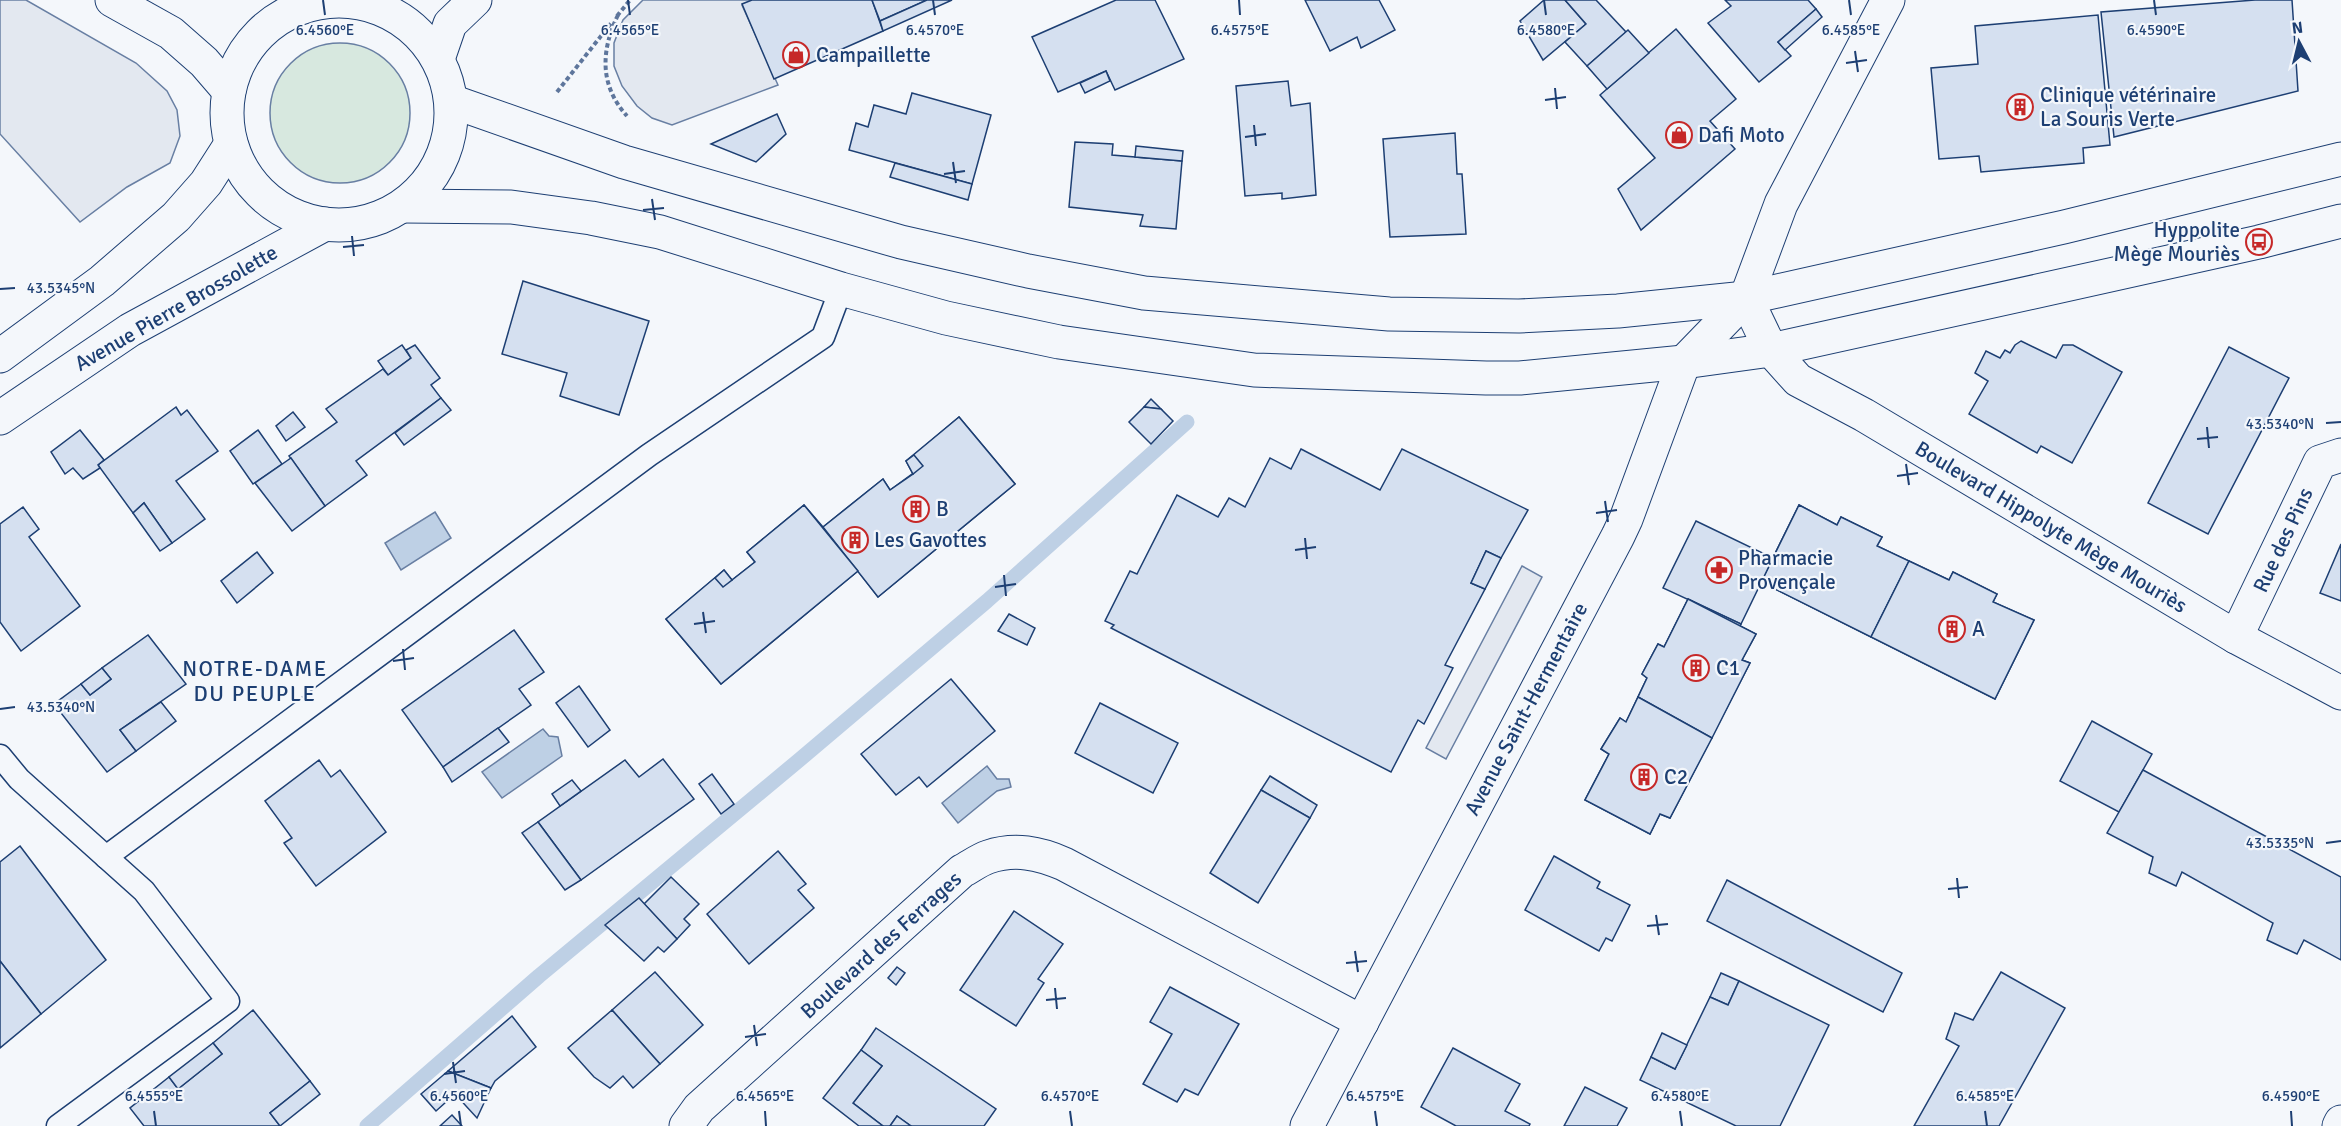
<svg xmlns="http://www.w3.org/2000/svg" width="2341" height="1126" viewBox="0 0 2341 1126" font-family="Signika,sans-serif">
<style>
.green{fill:#d7e8df;stroke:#687fa3;stroke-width:1.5}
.parking{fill:#e3e8f0;stroke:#687fa3;stroke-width:1.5}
.water{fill:#bed0e5;stroke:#687fa3;stroke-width:1.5}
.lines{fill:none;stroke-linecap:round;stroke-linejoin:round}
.stream{stroke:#bed0e5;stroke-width:15}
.building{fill:#d5e0f0;stroke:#1d3f73;stroke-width:1.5}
.lane-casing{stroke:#1d3f73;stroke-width:25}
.street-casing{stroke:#1d3f73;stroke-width:35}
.secondary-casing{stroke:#1d3f73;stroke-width:35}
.path{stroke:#5e769c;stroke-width:4;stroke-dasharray:4.5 3;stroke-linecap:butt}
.lane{stroke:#f4f7fb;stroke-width:22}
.street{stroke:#f4f7fb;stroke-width:33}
.secondary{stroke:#f4f7fb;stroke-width:33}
.ticks{fill:none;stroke:#1d3f73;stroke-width:2}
.labels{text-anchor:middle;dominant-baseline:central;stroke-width:4.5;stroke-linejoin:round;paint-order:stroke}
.poi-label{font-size:21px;fill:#1d3f73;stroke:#f4f7fb;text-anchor:start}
.street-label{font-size:21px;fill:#1d3f73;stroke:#f4f7fb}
.neighbourhood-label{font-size:22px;letter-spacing:1.5px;fill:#1d3f73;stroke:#f4f7fb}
.ticks-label{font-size:15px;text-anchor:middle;fill:#1d3f73;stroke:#f4f7fb;stroke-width:4.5;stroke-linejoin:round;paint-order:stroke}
</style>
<rect width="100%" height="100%" fill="#f4f7fb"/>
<circle class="green" cx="340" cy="113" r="70"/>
<g class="parking">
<polygon points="0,0 26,0 136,63 167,91 177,110 180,136 170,163 127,187 80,222 0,134"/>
<polygon points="643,0 752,0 742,5 778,85 672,125 652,118 637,106 622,86 614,66 614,43 623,20"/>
<polygon points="1522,566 1542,577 1446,759 1426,748"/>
</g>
<g class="water">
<polygon points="435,512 451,538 401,570 385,543"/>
<polygon points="543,729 549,736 558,737 562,756 502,798 482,772"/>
<polygon points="987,766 997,779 1009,779 1011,787 997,791 958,823 942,803"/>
</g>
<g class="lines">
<polyline class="stream" points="367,1126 539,976 798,761 987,601 1187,422"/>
</g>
<g class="building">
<polygon points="752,0 872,0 883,31 774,79 742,4"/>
<polygon points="872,0 927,0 880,21"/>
<polygon points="927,0 952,0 883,31 880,21"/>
<polygon points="1116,0 1155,0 1184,59 1115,90 1106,71 1058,92 1032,37"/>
<polygon points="1305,0 1379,0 1395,30 1361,48 1357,37 1330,51"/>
<polygon points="1544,0 1565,0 1586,24 1543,60 1520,21"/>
<polygon points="1565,0 1596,0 1626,32 1587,66 1565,42 1586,24"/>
<polygon points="1725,0 1808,0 1816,9 1778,42 1791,56 1759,82 1708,23 1731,6"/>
<polygon points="2255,0 2292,0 2298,91 2114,137 2101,12"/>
<polygon points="1816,9 1822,17 1785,50 1778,42"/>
<polygon points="2098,15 2110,145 2083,148 2084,163 1981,172 1979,156 1939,159 1931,68 1978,64 1975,26"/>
<polygon points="1676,29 1736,99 1710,121 1735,149 1641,230 1618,189 1655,158 1600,95"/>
<polygon points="1628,30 1649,53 1607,89 1587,66"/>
<polygon points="1106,71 1110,81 1085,93 1080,83"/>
<polygon points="1288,81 1291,106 1310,103 1316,195 1282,199 1282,193 1245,196 1236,86"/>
<polygon points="912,93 991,115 972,184 849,150 856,123 868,127 874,105 906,114"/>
<polygon points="777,114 786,134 756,162 711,144"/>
<polygon points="1455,133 1457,174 1462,174 1466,234 1390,237 1383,139"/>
<polygon points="1075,142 1113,144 1112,155 1182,161 1176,229 1140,226 1143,215 1069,207"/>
<polygon points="1136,146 1183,151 1182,161 1135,157"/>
<polygon points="895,163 972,184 968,200 890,177"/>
<polygon points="523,281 649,321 619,415 560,396 567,373 502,354"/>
<polygon points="2021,341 2056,358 2063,345 2073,345 2122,372 2072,463 2041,446 2037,453 1969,414 1988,381 1975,373 1986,351 2000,358 2005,350 2010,353 2015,345"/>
<polygon points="402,345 411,358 388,375 378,361"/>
<polygon points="415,345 440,378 431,385 441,398 356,461 367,475 325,506 289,456 337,422 326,409 383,369 388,375 411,358 406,350"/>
<polygon points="2229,347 2289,378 2208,534 2148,503"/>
<polygon points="441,398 451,410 404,445 395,433"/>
<polygon points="1151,399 1161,409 1144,407"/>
<polygon points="176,407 181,415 187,410 218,451 176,481 205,519 172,543 144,503 133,513 98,465"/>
<polygon points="1144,407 1161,409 1173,421 1151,444 1129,422"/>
<polygon points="293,412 305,427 286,441 276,426"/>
<polygon points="959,417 1015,484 878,597 858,571 721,684 666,619 715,578 723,587 755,562 747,552 804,505 823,527 883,479 890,490 923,466 914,455"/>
<polygon points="959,417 1015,484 878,597 823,527 883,479 890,490 913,474 906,461"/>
<polygon points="80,430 104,460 98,465 100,468 83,479 73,468 65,474 51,452"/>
<polygon points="258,430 282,464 253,484 230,451"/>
<polygon points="1301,449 1380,490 1402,449 1528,510 1501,558 1486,551 1471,583 1485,589 1445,665 1453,668 1424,724 1418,720 1391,772 1111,628 1114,625 1105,621 1130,571 1137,574 1177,495 1218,517 1229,498 1245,507 1270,458 1291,469"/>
<polygon points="914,455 923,466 913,474 906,461"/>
<polygon points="291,458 325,506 292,531 255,483"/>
<polygon points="144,503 172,543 160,551 133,513"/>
<polygon points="804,505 858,571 721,684 666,619 724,570 732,580 755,562 747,552"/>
<polygon points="1799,505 1837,525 1841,517 1882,537 1877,546 1949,580 1953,572 1997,594 1993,602 2034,620 1995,699 1761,582"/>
<polygon points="1799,505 1837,525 1841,517 1882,537 1877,546 1909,561 1871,637 1761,582"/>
<polygon points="23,507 39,529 29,537 80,606 21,651 0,622 0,524"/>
<polygon points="1696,521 1773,558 1741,624 1663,588"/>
<polygon points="2341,544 2341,601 2320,593"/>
<polygon points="1486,551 1501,558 1485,589 1471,583"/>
<polygon points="257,552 273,573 237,603 221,581"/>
<polygon points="1909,561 1949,580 1953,572 1997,594 1993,602 2034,620 1995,699 1871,637"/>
<polygon points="724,570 732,580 723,587 715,578"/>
<polygon points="1688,599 1741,624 1740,626 1756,634 1742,660 1750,663 1670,818 1660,814 1650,834 1585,800 1609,754 1601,749 1620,718 1626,722 1647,678 1642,674 1658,644 1664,647"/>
<polygon points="1688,599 1756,634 1742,660 1750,663 1712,738 1638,697 1647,678 1642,674 1658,644 1664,647"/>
<polygon points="1009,614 1035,628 1027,645 998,631"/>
<polygon points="514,630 544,672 519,689 531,705 443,767 402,710"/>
<polygon points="148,635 186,684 120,730 136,751 107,772 54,704 81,684 90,695 111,679 102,668"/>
<polygon points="102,668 111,679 90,695 81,684"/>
<polygon points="951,679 995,731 927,787 919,777 896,795 861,754"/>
<polygon points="579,686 610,730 588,747 556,703"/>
<polygon points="1638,697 1712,738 1670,818 1660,814 1650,834 1585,800 1609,754 1601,749 1620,718 1626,722"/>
<polygon points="161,702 176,721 136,751 120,730"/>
<polygon points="1100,703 1178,743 1153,793 1075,753"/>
<polygon points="2092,721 2152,754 2119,812 2060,781"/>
<polygon points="498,728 509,742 452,782 443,767"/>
<polygon points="663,759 694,799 581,880 538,822 625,760 639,777"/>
<polygon points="319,760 331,777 340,770 386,832 316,886 284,843 292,838 265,801"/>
<polygon points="2143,770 2341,877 2341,960 2304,940 2297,954 2267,940 2273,923 2182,872 2176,886 2149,873 2153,857 2107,833"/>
<polygon points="712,774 734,804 721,814 699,784"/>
<polygon points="1270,776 1317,805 1310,818 1261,790"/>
<polygon points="572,780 581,791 560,806 552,794"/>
<polygon points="1261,790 1310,818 1258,903 1210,873"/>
<polygon points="538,822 581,880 565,890 522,833"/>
<polygon points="20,846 106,960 41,1014 0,961 0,862"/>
<polygon points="778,851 806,884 798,890 814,908 749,964 707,914"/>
<polygon points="1554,856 1600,882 1597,888 1630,905 1612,941 1606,938 1599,951 1525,910"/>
<polygon points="671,877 699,904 684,919 690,925 677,939 644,904"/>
<polygon points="1727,880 1902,973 1883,1012 1707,921"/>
<polygon points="639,898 677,939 664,952 658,947 644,961 605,925"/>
<polygon points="1014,911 1063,944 1038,979 1044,983 1016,1026 960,990"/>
<polygon points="0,961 41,1014 0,1048"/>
<polygon points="897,967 905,973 896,985 888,978"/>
<polygon points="655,972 703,1025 660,1064 612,1010"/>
<polygon points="2001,972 2065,1008 1999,1126 1914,1126 1959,1046 1946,1039 1955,1013 1973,1020"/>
<polygon points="1721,973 1739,981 1728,1005 1710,997"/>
<polygon points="1739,981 1829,1025 1780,1126 1736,1126 1640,1080 1651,1057 1675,1069 1710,997 1728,1005"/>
<polygon points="1170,987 1239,1024 1198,1095 1185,1089 1177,1102 1143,1084 1172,1034 1150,1022"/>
<polygon points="253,1010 310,1081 270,1113 280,1126 144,1126 130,1108 169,1077 178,1089 222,1054 213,1043"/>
<polygon points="612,1010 660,1064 633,1088 623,1076 610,1088 594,1077 568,1048"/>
<polygon points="512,1016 536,1047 495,1081 491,1088 448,1071"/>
<polygon points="876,1028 996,1109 984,1126 911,1126 897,1116 890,1126 883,1126 853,1103 882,1066 861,1050"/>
<polygon points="1662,1033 1687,1045 1675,1069 1651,1057"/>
<polygon points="213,1043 222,1054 178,1089 169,1077"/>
<polygon points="1453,1048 1520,1084 1505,1111 1530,1124 1529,1126 1456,1126 1421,1107"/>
<polygon points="861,1050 882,1066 853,1103 883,1126 859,1126 823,1098"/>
<polygon points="448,1071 491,1088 477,1118 455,1094 436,1111 421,1094"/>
<polygon points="310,1081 320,1094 280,1126 270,1113"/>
<polygon points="1585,1087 1627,1108 1617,1126 1564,1126"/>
<polygon points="452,1115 462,1126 440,1126"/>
<polygon points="897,1116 911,1126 890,1126"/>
</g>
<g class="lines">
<defs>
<g id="lane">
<polyline points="0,756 19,779 144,891 228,1001 58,1126"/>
<polyline points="106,857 649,455 823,337 841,289"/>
</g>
<g id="street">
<polyline points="1888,0 1781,204 1746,298 1771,350 1798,380 1864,415 2236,637 2341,693"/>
<polyline points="2236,637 2320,462 2341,455"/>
<path d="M686,1126L699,1108L962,871C970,867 979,860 988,857C1015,848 1039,853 1064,864L1362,1022"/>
<polyline points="2339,1126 2341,1122"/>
</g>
<g id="secondary">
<polyline points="112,0 171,33 204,62 229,91"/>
<circle cx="339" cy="113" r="112"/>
<polyline points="438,59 450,24 475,0"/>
<polyline points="451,101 624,162 901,242 1028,271 1144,293 1389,314 1519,316 1618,311 1746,298 2064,227 2341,159"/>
<polyline points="403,206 511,207 591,218 660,232 841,289 946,318 1059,342 1254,370 1486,378 1520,378 1684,362 1771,350 2259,242 2341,221"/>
<polyline points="0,356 102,281 176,217 206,183 231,144"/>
<polyline points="0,418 130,330 325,224"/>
<polyline points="1307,1126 1618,536 1626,519 1684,362 1746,298"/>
</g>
</defs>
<use href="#lane" class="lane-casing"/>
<use href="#street" class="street-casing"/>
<use href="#secondary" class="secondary-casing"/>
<g class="path">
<path d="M618,15C601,50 599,85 627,116"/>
<polyline points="617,16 630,0"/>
<polyline points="557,92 612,22"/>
</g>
<use href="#lane" class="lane"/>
<use href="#street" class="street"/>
<use href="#secondary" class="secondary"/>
</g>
<path class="ticks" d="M323,0L325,15M628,0L630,15M933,0L935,15M1239,0L1240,15M1544,0L1546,15M1849,0L1851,15M2154,0L2156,15M1855,51L1858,72M1846,63L1867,60M1555,88L1557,109M1545,100L1566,97M1254,125L1256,146M1245,137L1266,134M953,162L956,183M944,174L965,171M652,199L655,220M643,210L664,208M352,236L354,256M343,247L364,245M0,289L15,288M2326,423L2341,422M2207,427L2209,448M2197,439L2218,437M1906,464L1909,485M1897,476L1918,473M1605,501L1608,522M1596,513L1617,510M1305,538L1307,559M1295,550L1316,547M1004,575L1006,596M995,587L1016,584M703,612L706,633M694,624L715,621M403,649L405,670M393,661L414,658M0,709L15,707M2326,843L2341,841M1957,878L1959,898M1948,889L1968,887M1656,915L1659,935M1647,926L1668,924M1355,951L1358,972M1346,963L1367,961M1055,988L1057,1009M1046,1000L1066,998M754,1025L757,1046M745,1037L766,1034M453,1062L456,1083M444,1074L465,1071M154,1111L156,1126M459,1111L461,1126M765,1111L766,1126M1070,1111L1072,1126M1375,1111L1377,1126M1680,1111L1682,1126M1985,1111L1987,1126M2291,1111L2292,1126"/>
<defs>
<symbol id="shop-ring" viewBox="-11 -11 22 22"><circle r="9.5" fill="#f4f7fb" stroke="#c62828" stroke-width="1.5"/><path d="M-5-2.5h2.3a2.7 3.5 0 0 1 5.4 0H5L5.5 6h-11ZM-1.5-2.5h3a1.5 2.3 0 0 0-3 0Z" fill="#c62828"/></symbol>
<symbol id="building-ring" viewBox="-11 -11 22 22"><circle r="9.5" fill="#f4f7fb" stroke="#c62828" stroke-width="1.5"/><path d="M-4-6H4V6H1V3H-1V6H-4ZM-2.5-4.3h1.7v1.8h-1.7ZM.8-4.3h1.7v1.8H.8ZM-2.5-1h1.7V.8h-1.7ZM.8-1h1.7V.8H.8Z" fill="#c62828"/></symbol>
<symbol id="bus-ring" viewBox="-11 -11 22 22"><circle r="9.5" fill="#f4f7fb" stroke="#c62828" stroke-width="1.5"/><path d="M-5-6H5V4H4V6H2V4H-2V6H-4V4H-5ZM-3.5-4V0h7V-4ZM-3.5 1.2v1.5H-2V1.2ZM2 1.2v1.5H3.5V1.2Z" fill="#c62828"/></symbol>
<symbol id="pharmacy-ring" viewBox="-11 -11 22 22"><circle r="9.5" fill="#f4f7fb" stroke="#c62828" stroke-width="1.5"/><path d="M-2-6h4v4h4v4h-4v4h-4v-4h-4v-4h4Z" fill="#c62828"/></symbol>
</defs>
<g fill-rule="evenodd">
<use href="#shop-ring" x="781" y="40" width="30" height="30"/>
<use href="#building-ring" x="2005" y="92" width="30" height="30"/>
<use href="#shop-ring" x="1664" y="120" width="30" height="30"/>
<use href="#bus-ring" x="2244" y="227" width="30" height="30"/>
<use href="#building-ring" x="901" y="494" width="30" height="30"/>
<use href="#building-ring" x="840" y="525" width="30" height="30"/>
<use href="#pharmacy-ring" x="1704" y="555" width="30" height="30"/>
<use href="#building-ring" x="1937" y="614" width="30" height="30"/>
<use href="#building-ring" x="1681" y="653" width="30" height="30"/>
<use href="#building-ring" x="1629" y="762" width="30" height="30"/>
</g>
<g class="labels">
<g class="poi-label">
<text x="816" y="55">Campaillette</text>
<text x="2040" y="95">Clinique vétérinaire<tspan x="2040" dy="24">La Souris Verte</tspan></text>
<text x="1698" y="135">Dafi Moto</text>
<text x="2240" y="230" text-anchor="end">Hyppolite<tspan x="2240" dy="24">Mège Mouriès</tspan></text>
<text x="936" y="509">B</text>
<text x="874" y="540">Les Gavottes</text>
<text x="1738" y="558">Pharmacie<tspan x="1738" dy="24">Provençale</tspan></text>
<text x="1972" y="629">A</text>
<text x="1716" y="668">C1</text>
<text x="1664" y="777">C2</text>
</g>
<g class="street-label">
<text transform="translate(176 308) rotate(-30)">Avenue Pierre Brossolette</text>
<text transform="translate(2051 527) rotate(31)">Boulevard Hippolyte Mège Mouriès</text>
<text transform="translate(2283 540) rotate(-65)">Rue des Pins</text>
<text transform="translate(1526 709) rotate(-62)">Avenue Saint-Hermentaire</text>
<text transform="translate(881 945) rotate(-42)">Boulevard des Ferrages</text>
</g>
<g class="neighbourhood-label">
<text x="255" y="668">NOTRE-DAME<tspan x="255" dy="25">DU PEUPLE</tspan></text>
</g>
</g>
<g class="ticks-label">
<text x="325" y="35">6.4560°E</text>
<text x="630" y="35">6.4565°E</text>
<text x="935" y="35">6.4570°E</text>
<text x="1240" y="35">6.4575°E</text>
<text x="1546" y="35">6.4580°E</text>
<text x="1851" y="35">6.4585°E</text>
<text x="2156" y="35">6.4590°E</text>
<text x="61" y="293">43.5345°N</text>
<text x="2280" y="429">43.5340°N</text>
<text x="61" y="712">43.5340°N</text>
<text x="2280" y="848">43.5335°N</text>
<text x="154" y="1101">6.4555°E</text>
<text x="459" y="1101">6.4560°E</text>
<text x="765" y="1101">6.4565°E</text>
<text x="1070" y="1101">6.4570°E</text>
<text x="1375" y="1101">6.4575°E</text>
<text x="1680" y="1101">6.4580°E</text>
<text x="1985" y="1101">6.4585°E</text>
<text x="2291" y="1101">6.4590°E</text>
</g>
<g transform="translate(2299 42) rotate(353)" stroke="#f4f7fb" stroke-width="4.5" paint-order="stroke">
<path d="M0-4.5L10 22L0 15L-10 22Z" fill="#1d3f73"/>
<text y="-9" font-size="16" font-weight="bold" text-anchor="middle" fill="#1d3f73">N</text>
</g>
</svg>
